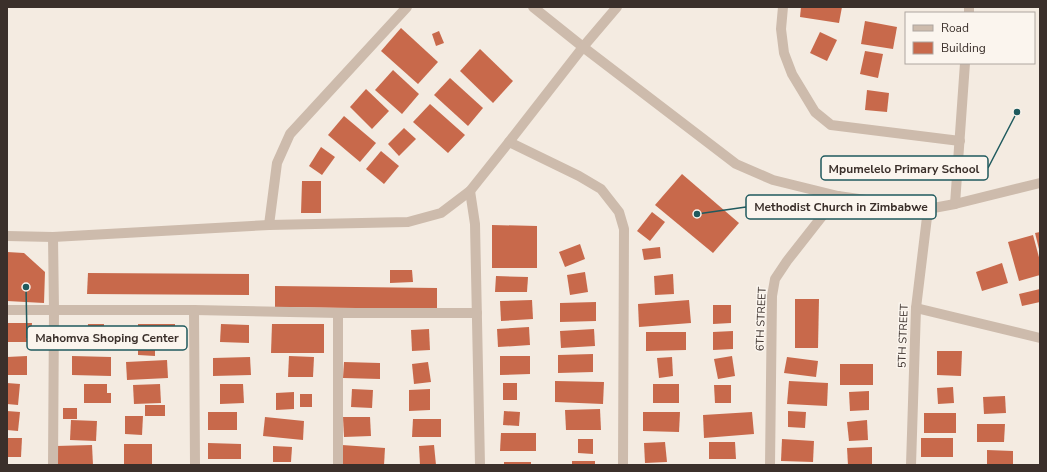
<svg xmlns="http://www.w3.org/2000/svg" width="1047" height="472" viewBox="0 0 1047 472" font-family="'Nunito Sans',sans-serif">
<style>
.building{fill:#c8694b}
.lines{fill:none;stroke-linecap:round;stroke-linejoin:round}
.street{stroke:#cdbbac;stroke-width:10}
.labels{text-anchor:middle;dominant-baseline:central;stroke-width:3;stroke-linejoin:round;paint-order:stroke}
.street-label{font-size:11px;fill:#3b302b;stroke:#fbf5ee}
.leader{fill:none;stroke:#1f5a5e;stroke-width:1.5}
.callout-dot{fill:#1f5a5e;stroke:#fbf5ee;stroke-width:1.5}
.callout{fill:#fbf5ee;stroke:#1f5a5e;stroke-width:1.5}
.callout-label{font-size:12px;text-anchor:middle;font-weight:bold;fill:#3b302b}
</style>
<rect width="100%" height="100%" fill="#f4ebe1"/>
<g class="building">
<polygon points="801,7 842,7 839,23 800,17"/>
<polygon points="865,21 897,27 893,49 861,44"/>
<polygon points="401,28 438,62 418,84 381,51"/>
<polygon points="439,31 444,43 436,46 432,34"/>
<polygon points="820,32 837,40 827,61 810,53"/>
<polygon points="480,49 513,81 493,103 460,71"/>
<polygon points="865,51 883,54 878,78 860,74"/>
<polygon points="393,70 419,94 402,114 375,90"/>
<polygon points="450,78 483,108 468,126 434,95"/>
<polygon points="366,89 389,111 372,129 350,107"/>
<polygon points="867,90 889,93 887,112 865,110"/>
<polygon points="430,104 465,135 448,153 413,122"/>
<polygon points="344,116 376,143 360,162 328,135"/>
<polygon points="404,128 416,139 399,156 388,144"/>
<polygon points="321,147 335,157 322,175 309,166"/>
<polygon points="381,151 399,166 384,184 366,169"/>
<polygon points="682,174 739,223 713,253 655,205"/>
<polygon points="302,181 321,181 321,213 301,213"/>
<polygon points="652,212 665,222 650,241 637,231"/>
<polygon points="492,225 537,226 537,268 492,268"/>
<polygon points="1040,232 1040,249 1039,249 1035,233"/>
<polygon points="1033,235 1040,261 1040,275 1019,281 1008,242"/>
<polygon points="580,244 585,259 565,267 559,252"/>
<polygon points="660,247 661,258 644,260 642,249"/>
<polygon points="7,252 24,253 45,272 44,303 7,301"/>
<polygon points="1002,263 1008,283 982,291 976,272"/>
<polygon points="390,270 412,270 413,282 390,283"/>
<polygon points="585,272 588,292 570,295 567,275"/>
<polygon points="88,273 249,274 249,295 87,294"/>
<polygon points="673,274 674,294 655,295 654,276"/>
<polygon points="496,276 528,277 527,292 495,292"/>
<polygon points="275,286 437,288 437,309 275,307"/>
<polygon points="1040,289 1040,302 1022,306 1019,294"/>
<polygon points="795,299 819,299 818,348 795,348"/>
<polygon points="532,300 533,319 501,321 500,301"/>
<polygon points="689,300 691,323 639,327 638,304"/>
<polygon points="596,302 596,321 560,322 560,303"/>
<polygon points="713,305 731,305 731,323 713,324"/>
<polygon points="7,323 32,323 31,342 7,342"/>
<polygon points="88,324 104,324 104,343 87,343"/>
<rect x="138" y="324" width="37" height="22"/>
<polygon points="221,324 249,325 249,343 220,342"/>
<polygon points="272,324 324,324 324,353 271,353"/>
<polygon points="529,327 530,345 498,347 497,329"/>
<polygon points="429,329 430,350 412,351 411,330"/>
<polygon points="594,329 595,346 561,348 560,331"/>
<polygon points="733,331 733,349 713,350 713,332"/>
<polygon points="646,332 686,332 686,350 646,351"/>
<polygon points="138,347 155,348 155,356 138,355"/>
<polygon points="937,351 962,351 961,376 937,375"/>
<polygon points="593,354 593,372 558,373 558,355"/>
<polygon points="27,356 27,375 7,375 7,357"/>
<polygon points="72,356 111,357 111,376 72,375"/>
<polygon points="289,356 314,357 313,377 288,377"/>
<polygon points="500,356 530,356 530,374 500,375"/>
<polygon points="732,356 735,376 718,379 714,359"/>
<polygon points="250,357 251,375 213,376 213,358"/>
<polygon points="672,357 673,376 659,378 657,358"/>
<polygon points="787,357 818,361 816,377 784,373"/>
<polygon points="167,360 168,378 127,380 126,362"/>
<polygon points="344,362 380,363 380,379 343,378"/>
<polygon points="428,362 431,382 414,384 412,364"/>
<rect x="840" y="364" width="33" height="21"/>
<polygon points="555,381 604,382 603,404 555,402"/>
<polygon points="789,381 828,383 827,406 787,404"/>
<polygon points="7,383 20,384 18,405 7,404"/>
<rect x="503" y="383" width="14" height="17"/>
<polygon points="84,384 107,384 107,393 111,393 111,403 84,403"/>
<polygon points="160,384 161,403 134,404 133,385"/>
<polygon points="220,384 243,384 244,403 220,404"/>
<rect x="653" y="384" width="26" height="19"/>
<polygon points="714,385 731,385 731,403 715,403"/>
<polygon points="953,387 954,403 938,404 937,388"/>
<polygon points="352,389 373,390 372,408 351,407"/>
<polygon points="430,389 430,410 409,411 409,390"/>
<polygon points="869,391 869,410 850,411 849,392"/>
<polygon points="294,392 294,409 276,410 276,393"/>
<rect x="300" y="394" width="12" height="13"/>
<polygon points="1005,396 1006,413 984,414 983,397"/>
<rect x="145" y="405" width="20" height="11"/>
<rect x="63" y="408" width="14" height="11"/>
<polygon points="600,409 601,430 566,430 565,410"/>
<polygon points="7,411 20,412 18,431 7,430"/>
<polygon points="504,411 520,412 519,426 503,425"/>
<polygon points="788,411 806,412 805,428 788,427"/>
<rect x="208" y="412" width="29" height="18"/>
<polygon points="643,412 680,412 679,432 643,431"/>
<polygon points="752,412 754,434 704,438 703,415"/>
<rect x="924" y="413" width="32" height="20"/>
<polygon points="125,416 143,416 142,435 125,434"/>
<polygon points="265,417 304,421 303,440 263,436"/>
<polygon points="343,417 370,417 371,436 344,437"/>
<polygon points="413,419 441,419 441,437 412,437"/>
<polygon points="71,420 97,421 96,441 70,440"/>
<polygon points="867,420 868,440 849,441 847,422"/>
<polygon points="977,424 1005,424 1004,442 977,442"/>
<polygon points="501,433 536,433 536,451 500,451"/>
<polygon points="7,438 22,438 21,457 7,457"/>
<rect x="921" y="438" width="32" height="19"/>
<polygon points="578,439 593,439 593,454 578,453"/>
<polygon points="782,439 814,441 813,462 781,461"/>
<polygon points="665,442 667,462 645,463 644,443"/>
<polygon points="709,442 735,442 736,459 709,459"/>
<polygon points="208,443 241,444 241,459 208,459"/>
<rect x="124" y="444" width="28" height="21"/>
<polygon points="92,445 93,465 57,465 56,446"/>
<polygon points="342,445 385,448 384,465 341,464"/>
<polygon points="434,445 436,465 420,465 419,446"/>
<polygon points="273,446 292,447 291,462 273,462"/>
<polygon points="872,447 872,465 848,465 847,448"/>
<polygon points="987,450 1013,451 1013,465 987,464"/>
<rect x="572" y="461" width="23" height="4"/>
<rect x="504" y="462" width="27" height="3"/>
</g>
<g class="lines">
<g class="street">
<polyline points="533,7 583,47 736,164 773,180 838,196 928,209 955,204 1040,183"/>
<polyline points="783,7 781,29 784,53 792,74 815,112 831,125 960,141"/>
<polyline points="969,13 969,7"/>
<polyline points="509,142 579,176 601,189 619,212 624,229 623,465"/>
<polyline points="470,191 475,224 480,465"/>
<polyline points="955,204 965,63"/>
<polyline points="269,225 277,163 290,134 407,7"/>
<polyline points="7,236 53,237 269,225 408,222 441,213 470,191 509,142 583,47 617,7"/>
<polyline points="916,308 1040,338"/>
<polyline points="7,310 194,310 338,313 477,313"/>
<polyline points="194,310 195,465"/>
<polyline points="338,313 338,465"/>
<polyline points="53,465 54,310 53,237"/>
<polyline points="770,465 772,296 775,279 787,261 838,196"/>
<polyline points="911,465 916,308 928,209"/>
</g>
</g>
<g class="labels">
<g class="street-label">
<text transform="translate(761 319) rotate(-88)">6TH STREET</text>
<text transform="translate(903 336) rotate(-88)">5TH STREET</text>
</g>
</g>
<path class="leader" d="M1017 112L988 168M697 214L746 207M26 287L27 338"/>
<g class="callout-dot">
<circle cx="1017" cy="112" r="4"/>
<circle cx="697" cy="214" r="4"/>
<circle cx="26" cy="287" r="4"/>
</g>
<g class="callout">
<rect x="821" y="156" width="167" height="24" rx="4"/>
<rect x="746" y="195" width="190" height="24" rx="4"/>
<rect x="27" y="326" width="160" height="24" rx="4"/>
</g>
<g class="callout-label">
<text x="904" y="173">Mpumelelo Primary School</text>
<text x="841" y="211">Methodist Church in Zimbabwe</text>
<text x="107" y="342">Mahomva Shoping Center</text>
</g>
<rect width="1047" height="472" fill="none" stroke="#3b302b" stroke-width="16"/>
<rect x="905" y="12" width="130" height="52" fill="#fbf5ee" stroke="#aea6a0"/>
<rect x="913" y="25" width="20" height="6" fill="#cdbbac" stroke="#aea6a0"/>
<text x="941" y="32" font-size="12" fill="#3b302b">Road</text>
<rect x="913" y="42" width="20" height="12" fill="#c8694b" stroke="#aea6a0"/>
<text x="941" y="52" font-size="12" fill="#3b302b">Building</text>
</svg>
